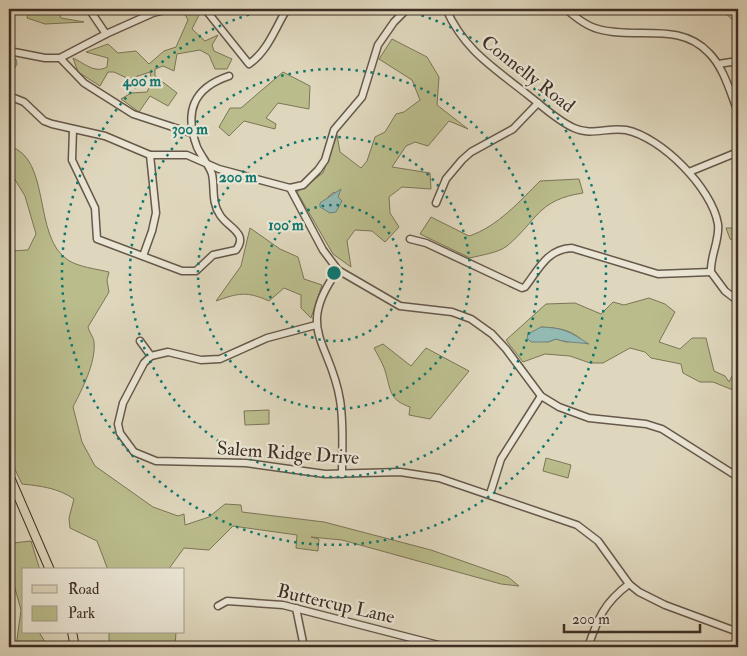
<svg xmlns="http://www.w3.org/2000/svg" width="747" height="656" viewBox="0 0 747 656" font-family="'IM FELL Double Pica',serif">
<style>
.green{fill:#babc8c;stroke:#7c7558;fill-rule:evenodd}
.water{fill:#93b9b3;stroke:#71817a}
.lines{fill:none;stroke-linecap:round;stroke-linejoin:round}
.minor-casing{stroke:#66584a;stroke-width:9}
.major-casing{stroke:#3e2e24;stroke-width:10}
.minor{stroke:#eae5d4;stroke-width:6}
.major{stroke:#dfd7bd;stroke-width:8}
.ring{fill:none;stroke:#0f766e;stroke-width:2.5;stroke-dasharray:2.5 5}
.labels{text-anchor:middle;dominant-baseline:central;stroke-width:4.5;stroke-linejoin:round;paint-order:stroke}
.street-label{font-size:19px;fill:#3e2e24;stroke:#eae5d4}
.centre{fill:#0f766e;stroke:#eae5d4;stroke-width:2.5}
.ring-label{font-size:15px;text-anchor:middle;font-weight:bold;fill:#0f766e;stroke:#eae5d4;stroke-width:4.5;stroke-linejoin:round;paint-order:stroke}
</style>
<rect width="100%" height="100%" fill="#dfd7bd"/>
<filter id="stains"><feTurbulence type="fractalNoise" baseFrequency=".004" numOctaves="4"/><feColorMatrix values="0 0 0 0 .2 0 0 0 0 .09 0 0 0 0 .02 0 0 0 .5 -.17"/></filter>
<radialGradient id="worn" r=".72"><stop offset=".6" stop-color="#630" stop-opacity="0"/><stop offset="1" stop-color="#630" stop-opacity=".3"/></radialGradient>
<g class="green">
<polygon points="29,9 57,9 61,18 84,22 45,24 27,18"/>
<path d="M182,9H197L199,15L192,29L205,41L218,35L212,45L214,51L232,59L227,69H215L209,55L200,50L177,54L174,71L163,66L155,69V76L177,93L168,106L150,96L139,112L121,99L131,93L147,92L152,82L150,72L129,79L114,72H108L100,86L78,72L73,58C84,63 95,74 107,67L108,58L86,52L108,44L118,53L136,51L149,64L164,51L176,47L188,20Z"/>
<polygon points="721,9 738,9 738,25"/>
<path d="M392,39L427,57L439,77L437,105L468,129L449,121L428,146L415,142L406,146L392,167L430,173L431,189L402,187L389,197L390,213L399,227L385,242L372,231L355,230L347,241L351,267L333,254L297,192L323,173L337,135L340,152L361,168L367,161L375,137L385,132L396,114L404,112L420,100L412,80L379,59ZM334,192L337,197L330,213L324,208L328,197Z"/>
<polygon points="283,72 310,86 309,109 278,103 266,118 276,124 275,129 244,121 229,136 219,127 230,108 241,108"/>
<path d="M9,146C52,158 32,237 68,260C78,267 97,269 109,272L107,280L109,292L88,327C89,332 94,338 94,342C96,363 82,389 73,407L82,442L95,466L153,507L178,516L184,514L185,525L209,517L225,504L241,505L242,512L324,522L431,550L508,577L519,586L501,584L342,540L311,537L319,539L318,551L296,548L297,535L233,526L209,550L184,548L168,570H108L97,541L70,528L69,518L74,499C58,488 41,486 22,484L10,459L9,251L28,250L36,234L25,196L14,178L9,177Z"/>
<path d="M579,179L583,193C537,200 538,220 507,246C498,253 481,255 470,258L420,234L431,217L469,236C497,227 520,201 540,181Z"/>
<path d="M250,228L280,249L298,257L304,279L322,285L311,318L301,308V295L284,288L269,301C247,291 238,293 216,301L241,266Z"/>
<polygon points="726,228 738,228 738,243 730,239"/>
<path d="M649,298L665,304L675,312L659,342L680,349L692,338H706L714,371L725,376L729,382L734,372L738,373V392L713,382H700L683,373L681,364L651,358L645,352L630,348L603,363H590L570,356L545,354L523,362L506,340L546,304L575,303L601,314L613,302L624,305ZM541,327C557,328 570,329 582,340L566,342L556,339L548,342L542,340Z"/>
<path d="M383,344L411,366L426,348L469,371L430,419L409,415L410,407C390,400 391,392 386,374C384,365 378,356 374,348Z"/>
<polygon points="269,410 269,424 245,425 244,411"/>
<polygon points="546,458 571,465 568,478 543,471"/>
<polygon points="9,540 13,543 31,541 40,570 24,570 24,632 39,632 48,647 16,647 21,610 9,567"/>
<polygon points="109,632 176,632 175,647 109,647"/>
</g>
<g class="water">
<polygon points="9,57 16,59 17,64 9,78"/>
<polygon points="341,189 338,197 342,201 336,212 330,213 320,207 320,203"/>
<path d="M541,327C566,328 569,332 589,344C578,342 567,343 556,339L548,342H531L527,338L528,334Z"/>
</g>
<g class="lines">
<defs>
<g id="minor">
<polyline points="89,9 106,34"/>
<path d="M205,9L249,64C268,51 275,28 287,9"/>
<path d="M446,9C465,51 493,67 528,95C542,106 558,121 574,128C591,136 608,127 626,130C661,137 712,188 718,224C720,240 710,256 711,272L725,291L738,301"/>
<path d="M566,9C575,17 586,26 598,29C636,40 679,21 709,53C724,68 730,92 738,112"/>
<polyline points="9,51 45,58 60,58 106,34 153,13 169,9"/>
<polyline points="60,58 84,83 133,114 194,134"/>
<polyline points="718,64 738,61"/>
<polyline points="9,96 24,102 44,121 52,124 105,136 150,155 187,155 219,169 290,188 303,185 318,170 325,160 334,130 362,97 378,45 394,22 407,9"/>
<path d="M73,129L72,160L95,208L97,239L182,271H196L213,255L236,250C249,233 228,228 220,215C211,202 215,188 212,174C209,165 201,156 197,147C184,112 193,88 229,76"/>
<polyline points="689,172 738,152"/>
<polyline points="290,188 323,250 338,270 400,306 452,312 471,319 492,334 506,349 541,396 559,407 589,418 646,424 662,429 738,477"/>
<polyline points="436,203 446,179 462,160 471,152 513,129 538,103"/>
<path d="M410,239L426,243L522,288L525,287C539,269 547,249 572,248L658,274L711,272"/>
<polyline points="143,256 152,231 156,213 150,155"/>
<path d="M338,270C294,330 331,342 340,400C344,424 342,450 342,474"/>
<polyline points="316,325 267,338 220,359 201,360 168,352 151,356 144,363 123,403 118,424 120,433 134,452 156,461 246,463 325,474 400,472 439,478 577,525 598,541 629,584 639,592 665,605 738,632"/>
<polyline points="140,341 151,356"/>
<polyline points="490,494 501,459 541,396"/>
<polyline points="218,606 227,601 283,605 446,647"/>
<polyline points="296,608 304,647"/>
<path d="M588,647C598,618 604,603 629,584"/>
</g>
<g id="major">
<polyline points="9,475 50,570"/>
<polyline points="72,632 75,647"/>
</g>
</defs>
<use href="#minor" class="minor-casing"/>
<use href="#major" class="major-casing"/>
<use href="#minor" class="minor"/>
<use href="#major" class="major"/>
</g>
<g class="ring">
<circle cx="334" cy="273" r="68"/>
<circle cx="334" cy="273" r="136"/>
<circle cx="334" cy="273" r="204"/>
<path d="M400 9A272 272 0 1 1 268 9"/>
</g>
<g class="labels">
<g class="street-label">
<text transform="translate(528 74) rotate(38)">Connelly Road</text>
<text transform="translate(288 453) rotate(4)">Salem Ridge Drive</text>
<text transform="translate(336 604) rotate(13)">Buttercup Lane</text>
</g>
</g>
<circle cx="334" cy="273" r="8" class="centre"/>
<g class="ring-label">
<text x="142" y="86">400 m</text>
<text x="190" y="134">300 m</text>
<text x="238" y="182">200 m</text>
<text x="286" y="230">100 m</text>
</g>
<rect width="747" height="656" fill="none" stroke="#dfd7bd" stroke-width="30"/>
<rect x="10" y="10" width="727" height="636" fill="none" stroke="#3e2e24" stroke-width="2.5"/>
<rect x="15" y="15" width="717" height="626" fill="none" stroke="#3e2e24"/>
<rect x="22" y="568" width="162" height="65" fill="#eae5d4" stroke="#a59c8e"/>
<rect x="32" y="585" width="25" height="8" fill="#dfd7bd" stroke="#a59c8e"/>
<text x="68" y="594" font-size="15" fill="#3e2e24">Road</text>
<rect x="32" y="606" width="25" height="15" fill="#babc8c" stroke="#a59c8e"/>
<text x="68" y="618" font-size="15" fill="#3e2e24">Park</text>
<path d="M564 624v8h136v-8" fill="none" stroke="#3e2e24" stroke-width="2.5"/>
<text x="572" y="624" font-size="15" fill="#3e2e24" stroke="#eae5d4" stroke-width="4" paint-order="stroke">200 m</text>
<rect width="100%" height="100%" filter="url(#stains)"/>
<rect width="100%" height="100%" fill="url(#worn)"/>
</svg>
